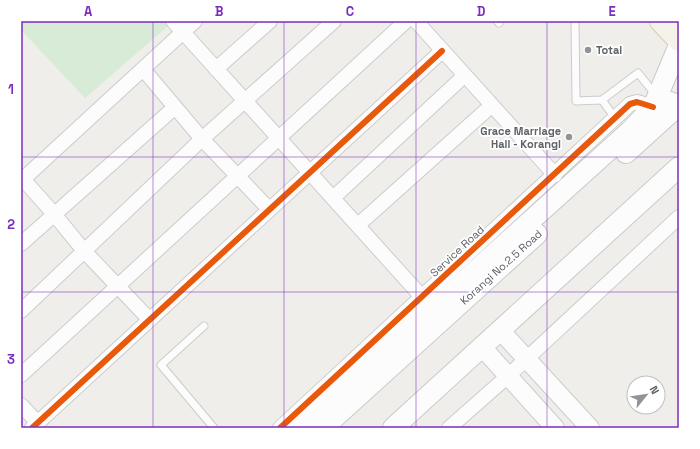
<svg xmlns="http://www.w3.org/2000/svg" width="700" height="449" viewBox="0 0 700 449" font-family="'Space Grotesk',sans-serif">
<style>
.green{fill:#d8ebd6}
.lines{fill:none;stroke-linecap:round;stroke-linejoin:round}
.service-casing{stroke:#cbcccc;stroke-width:9}
.minor-casing{stroke:#cbcccc;stroke-width:16}
.tertiary-casing{stroke:#cbcccc;stroke-width:20}
.secondary-casing{stroke:#cacacb;stroke-width:22}
.primary-casing{stroke:#d7ceb8;stroke-width:24}
.service{stroke:#fdfcfc;stroke-width:7}
.minor{stroke:#fdfcfc;stroke-width:14}
.tertiary{stroke:#fdfcfc;stroke-width:18}
.secondary{stroke:#fdfcfc;stroke-width:20}
.primary{stroke:#f4f2e9;stroke-width:22}
.cycleway-casing{stroke:#fff;stroke-width:8}
.cycleway{stroke:#e8590c;stroke-width:6}
.grid{fill:none;stroke:#7b2cbf;stroke-width:1;stroke-opacity:0.55}
.poi-dot{fill:#919496;stroke:#fff;stroke-width:1.5}
.labels{text-anchor:middle;dominant-baseline:central;stroke-width:3.5;stroke-linejoin:round;paint-order:stroke}
.poi-label{font-size:11px;font-weight:bold;fill:#5f6368;stroke:#fff;text-anchor:start}
.street-label{font-size:11px;fill:#5f6368;stroke:#fff}
.neatline{fill:none;stroke:#7b2cbf;stroke-width:1.5}
.grid-label{font-size:13px;text-anchor:middle;font-weight:bold;fill:#7b2cbf}
</style>
<rect width="100%" height="100%" fill="#efeeea"/>
<polygon class="green" points="21,21 164,21 168,26 85,98 21,30"/>
<g class="lines">
<defs>
<g id="service">
<polyline points="497,21 499,23"/>
<polyline points="575,21 576,101 602,100 638,73 655,94"/>
<polyline points="602,100 615,118"/>
<polyline points="204,326 161,365 214,428"/>
</g>
<g id="minor">
<polyline points="173,21 422,297"/>
<polyline points="416,21 555,175"/>
<polyline points="143,69 202,139 269,209"/>
<polyline points="216,69 270,21"/>
<polyline points="23,179 54,214 85,252 149,319"/>
<polyline points="21,181 195,21"/>
<polyline points="333,198 464,76"/>
<polyline points="358,225 491,106"/>
<polyline points="21,244 174,108"/>
<polyline points="21,311 202,139 334,21"/>
<polyline points="21,375 406,21"/>
<polyline points="21,405 38,423"/>
<polyline points="32,428 442,51"/>
<polyline points="280,428 630,104 637,102 653,107"/>
<polyline points="449,428 508,376 679,217"/>
</g>
<g id="tertiary">
<polyline points="500,330 590,428"/>
<polyline points="482,347 555,428"/>
</g>
<g id="secondary">
<polyline points="626,153 679,105 657,98"/>
<polyline points="301,428 630,131 653,107 679,45"/>
<polyline points="323,428 537,234"/>
<polyline points="393,428 679,167"/>
</g>
<polyline id="primary" points="661,21 679,40"/>
</defs>
<use href="#service" class="service-casing"/>
<use href="#minor" class="minor-casing"/>
<use href="#tertiary" class="tertiary-casing"/>
<use href="#secondary" class="secondary-casing"/>
<use href="#primary" class="primary-casing"/>
<use href="#service" class="service"/>
<use href="#minor" class="minor"/>
<use href="#tertiary" class="tertiary"/>
<use href="#secondary" class="secondary"/>
<use href="#primary" class="primary"/>
<defs>
<g id="cycleway">
<polyline points="32,428 442,51"/>
<polyline points="280,428 630,104 637,102 653,107"/>
</g>
</defs>
<use href="#cycleway" class="cycleway-casing"/>
<use href="#cycleway" class="cycleway"/>
</g>
<path class="grid" d="M153,21V428M284,21V428M416,21V428M547,21V428M21,157H679M21,292H679"/>
<g class="poi-dot">
<circle cx="588" cy="50" r="4"/>
<circle cx="569" cy="137" r="4"/>
</g>
<g class="labels">
<g class="poi-label">
<text x="596" y="50">Total</text>
<text x="561" y="131" text-anchor="end">Grace Marriage<tspan x="561" dy="13">Hall - Korangi</tspan></text>
</g>
<g class="street-label">
<text transform="translate(457 251) rotate(-43)">Service Road</text>
<text transform="translate(501 267) rotate(-42)">Korangi No.2.5 Road</text>
</g>
</g>
<rect width="700" height="449" fill="none" stroke="#ffffff" stroke-width="44"/>
<g transform="translate(646 395) rotate(60)"><circle r="19" fill="#ffffff" stroke="#bfc1c3"/>
<path d="M0-3L7 15L0 10L-7 15Z" fill="#919496"/>
<text y="-6" font-size="11" font-weight="bold" text-anchor="middle" fill="#5f6368">N</text>
</g>
<rect x="22" y="22" width="656" height="405" class="neatline"/>
<g class="grid-label">
<text x="88" y="16">A</text>
<text x="219" y="16">B</text>
<text x="350" y="16">C</text>
<text x="481" y="16">D</text>
<text x="612" y="16">E</text>
<text x="11" y="94">1</text>
<text x="11" y="229">2</text>
<text x="11" y="364">3</text>
</g>
</svg>
